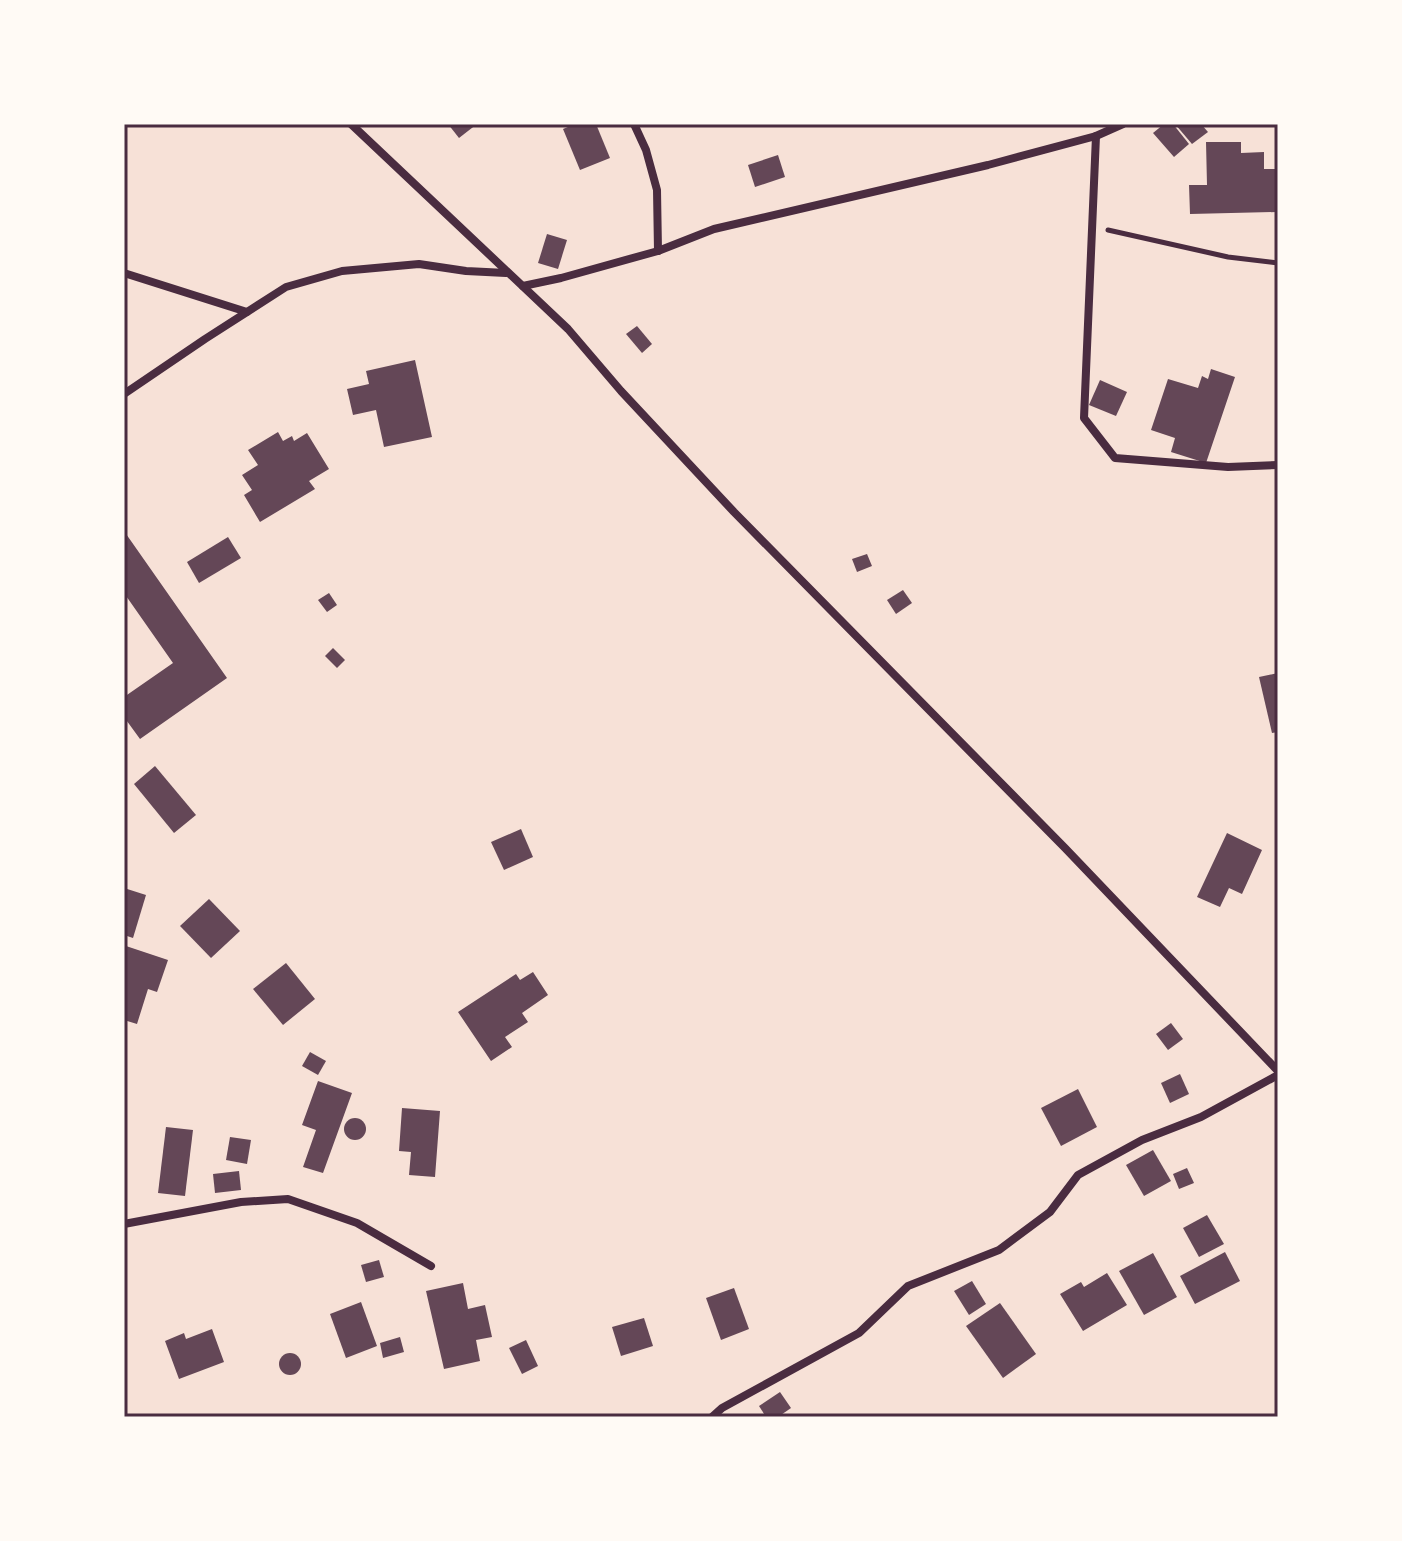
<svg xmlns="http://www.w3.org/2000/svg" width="1402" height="1541" viewBox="0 0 1402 1541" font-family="Ubuntu,sans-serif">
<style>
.building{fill:#644757}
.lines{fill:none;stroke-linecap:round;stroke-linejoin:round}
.path{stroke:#4a2c40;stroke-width:5}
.minor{stroke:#4a2c40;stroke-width:8}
.neatline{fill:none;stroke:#4a2c40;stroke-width:3}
</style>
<rect width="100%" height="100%" fill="#f7e1d7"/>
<g class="building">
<polygon points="448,124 477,124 459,138"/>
<polygon points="575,124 596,124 610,158 580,170 563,129"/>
<polygon points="1164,124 1173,124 1189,144 1174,157 1153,133"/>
<polygon points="1175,124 1201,124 1208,132 1192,144"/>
<polygon points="1206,142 1241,142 1241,153 1264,152 1264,169 1275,169 1276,212 1190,214 1189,185 1207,185"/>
<polygon points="778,155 785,177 755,187 748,165"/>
<polygon points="547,234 567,240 558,269 538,263"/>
<polygon points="637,326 652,344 642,353 626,334"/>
<polygon points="415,360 432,437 384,447 376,410 353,415 347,389 369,384 366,371"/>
<polygon points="1211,369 1235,377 1206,463 1171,452 1175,438 1151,430 1168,379 1198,388 1202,376 1208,379"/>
<polygon points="1100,380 1127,392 1116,416 1089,405"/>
<polygon points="278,432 283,441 292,436 294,441 307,433 329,469 309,481 315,489 260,522 244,495 252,490 242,475 258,465 248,450"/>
<polygon points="124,531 227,678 140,739 124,717 124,697 173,663 124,593"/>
<polygon points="228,537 241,558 199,583 187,562"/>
<polygon points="867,554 872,566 857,572 852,559"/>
<polygon points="903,590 912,603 896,614 887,600"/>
<polygon points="329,593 337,605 327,612 318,600"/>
<polygon points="333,648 345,660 337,668 325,656"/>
<polygon points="1278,673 1278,732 1272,733 1259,677"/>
<polygon points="155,766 196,815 174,833 134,784"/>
<polygon points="521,829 533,857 504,870 491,842"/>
<polygon points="1227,833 1262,850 1242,894 1229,888 1220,907 1197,897"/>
<polygon points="124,888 146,895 133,938 124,935"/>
<polygon points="209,899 240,931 211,958 180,926"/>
<polygon points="126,946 168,960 157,992 148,989 137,1024 124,1020 124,952"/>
<polygon points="286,963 315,999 283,1025 253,989"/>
<polygon points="533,972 548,995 522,1013 528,1022 505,1037 512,1047 491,1061 458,1012 516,974 520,980"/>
<polygon points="1171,1023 1183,1039 1168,1050 1156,1034"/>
<polygon points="310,1052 326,1061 318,1075 302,1066"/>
<polygon points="1180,1074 1189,1094 1170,1103 1161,1083"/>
<polygon points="318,1081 352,1093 323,1173 303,1167 316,1130 302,1125"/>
<polygon points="1078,1089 1097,1127 1061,1146 1041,1108"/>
<polygon points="402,1108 440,1111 435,1177 409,1175 411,1152 399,1151"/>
<circle cx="355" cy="1129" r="11"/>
<polygon points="166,1127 193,1130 185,1196 158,1193"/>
<polygon points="230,1137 251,1140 247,1164 226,1160"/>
<polygon points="1153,1150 1171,1181 1144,1196 1126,1165"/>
<polygon points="1187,1168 1194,1183 1179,1189 1173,1174"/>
<polygon points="239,1171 241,1190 215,1193 213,1174"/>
<polygon points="1207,1215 1224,1244 1199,1257 1183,1228"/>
<polygon points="1225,1252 1240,1281 1195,1304 1180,1276"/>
<polygon points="1153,1253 1177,1297 1144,1315 1119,1271"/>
<polygon points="379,1260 384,1277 366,1282 361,1265"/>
<polygon points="1107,1273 1127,1305 1083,1331 1060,1294 1081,1282 1084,1287"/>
<polygon points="972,1281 986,1304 969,1315 954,1291"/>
<polygon points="463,1283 468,1309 485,1305 492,1337 476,1340 480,1361 444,1369 426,1291"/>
<polygon points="734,1288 749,1329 721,1340 706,1298"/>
<polygon points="361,1302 377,1346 346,1358 330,1314"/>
<polygon points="1000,1303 1036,1354 1003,1378 966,1326"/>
<polygon points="644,1318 653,1346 621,1356 612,1327"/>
<polygon points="212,1329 224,1362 179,1379 165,1341 184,1333 186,1339"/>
<polygon points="400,1337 404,1352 383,1358 380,1343"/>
<polygon points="526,1340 538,1366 522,1374 509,1348"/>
<circle cx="290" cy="1364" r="11"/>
<polygon points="780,1392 791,1408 778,1417 766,1417 759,1406"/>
</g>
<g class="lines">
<g class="path">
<polyline points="1108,230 1228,257 1278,263"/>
<polyline points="1278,507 1278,521"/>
</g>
<g class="minor">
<polyline points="351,124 568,329 621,391 734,512 1065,848 1278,1071"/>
<polyline points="634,124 646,150 657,190 658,251"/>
<polyline points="1096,136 1084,418 1115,458 1228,467 1278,465"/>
<polyline points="124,273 247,312"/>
<polyline points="523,286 561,278 658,251 714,229 988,165 1096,136 1123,124"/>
<polyline points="124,394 205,339 286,287 342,271 419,264 466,271 506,273"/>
<polyline points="124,1224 241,1202 288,1199 357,1223 431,1266"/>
<polyline points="712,1417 722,1408 859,1333 908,1286 999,1250 1050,1212 1078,1175 1142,1140 1201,1117 1278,1075"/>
</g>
</g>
<rect width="1402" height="1541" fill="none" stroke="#fffaf5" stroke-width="252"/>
<rect x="126" y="126" width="1150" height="1289" class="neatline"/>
</svg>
